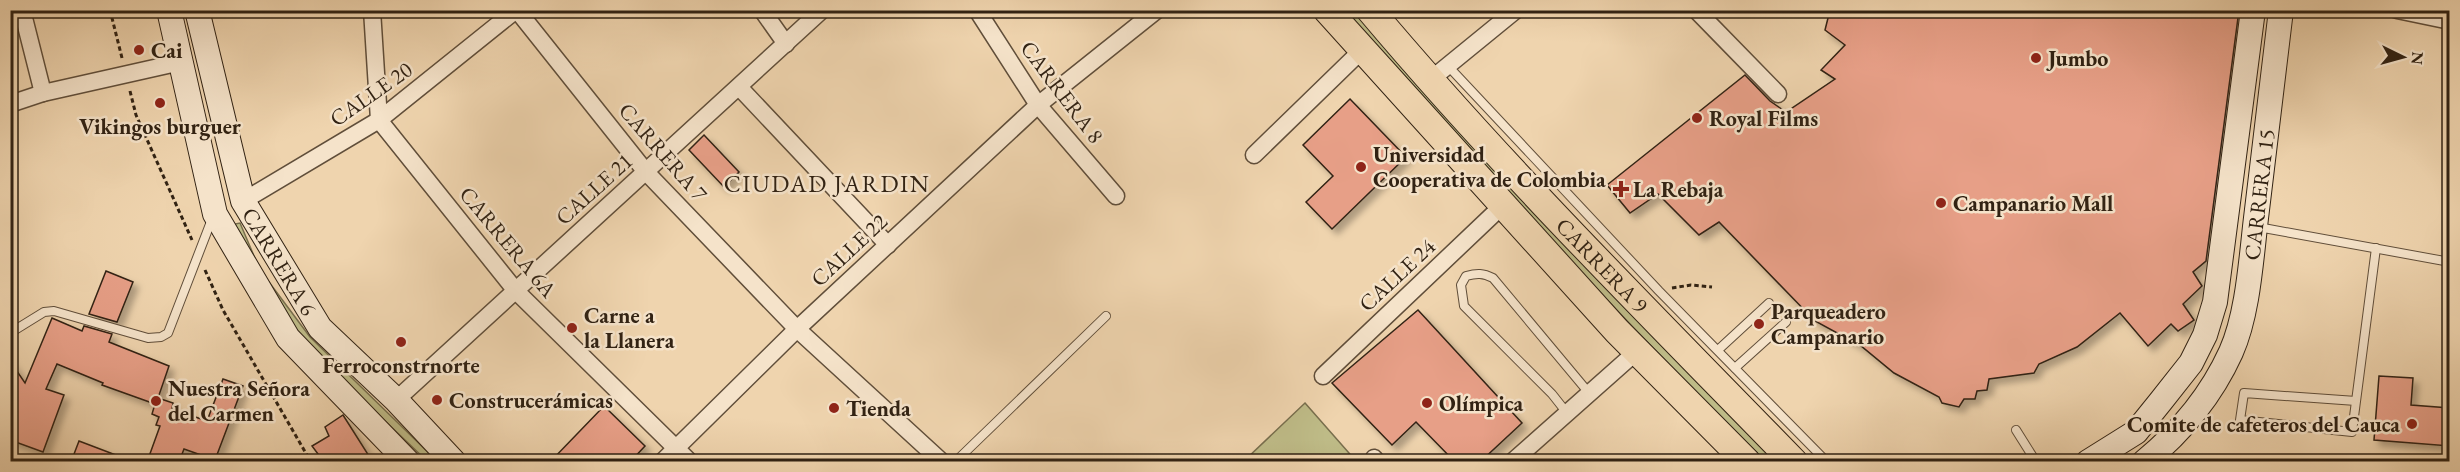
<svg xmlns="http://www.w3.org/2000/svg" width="2460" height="472" viewBox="0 0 2460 472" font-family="'EB Garamond',serif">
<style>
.green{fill:#bebb87;stroke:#786e4d;stroke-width:1.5}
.building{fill:#e79f87;stroke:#312213;stroke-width:1.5;filter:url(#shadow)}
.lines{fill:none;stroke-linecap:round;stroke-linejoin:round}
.lane-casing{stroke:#604e3a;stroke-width:10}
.street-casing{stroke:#604e3a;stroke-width:19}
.secondary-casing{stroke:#312213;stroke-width:26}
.primary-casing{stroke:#312213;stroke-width:29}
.path{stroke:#312213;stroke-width:3;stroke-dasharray:4.5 3;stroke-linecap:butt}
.lane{stroke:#f5e3ca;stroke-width:8}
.street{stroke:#f5e3ca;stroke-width:16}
.secondary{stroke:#f5e3ca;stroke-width:24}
.primary{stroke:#efd4ae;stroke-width:27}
.poi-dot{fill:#8f2418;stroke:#f5e3ca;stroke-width:2}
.labels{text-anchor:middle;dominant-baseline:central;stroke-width:5;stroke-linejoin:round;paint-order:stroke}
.poi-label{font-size:22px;font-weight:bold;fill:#312213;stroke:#f5e3ca;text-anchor:start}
.street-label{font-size:22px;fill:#312213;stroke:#f5e3ca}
.neighbourhood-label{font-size:24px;letter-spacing:1.5px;fill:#312213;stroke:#f5e3ca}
</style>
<defs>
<filter id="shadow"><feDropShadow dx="5.5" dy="5.5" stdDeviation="3" flood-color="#0004"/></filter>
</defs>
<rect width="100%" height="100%" fill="#efd4ae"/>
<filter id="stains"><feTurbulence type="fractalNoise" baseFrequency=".00333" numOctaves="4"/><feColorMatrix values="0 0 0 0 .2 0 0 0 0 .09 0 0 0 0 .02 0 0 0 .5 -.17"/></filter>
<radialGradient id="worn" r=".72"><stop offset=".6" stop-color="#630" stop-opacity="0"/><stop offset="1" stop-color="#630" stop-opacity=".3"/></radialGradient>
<g class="green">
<path d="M1343,11H1357L1783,461H1765C1618,318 1481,163 1343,11Z"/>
<polygon points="240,223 260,270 310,337 437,461 427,461 301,341 253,271 235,224"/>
<polygon points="1305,403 1356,461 1244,461"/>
</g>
<g class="building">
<polygon points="1830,10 2239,10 2206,261 2193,272 2202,286 2183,304 2194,320 2178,331 2171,324 2148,346 2120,313 2077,347 2039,364 2034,373 1989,379 1987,390 1977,391 1975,399 1964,399 1959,407 1942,403 1939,397 1894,373 1861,346 1815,321 1719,222 1699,235 1658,194 1630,213 1607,185 1745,75 1770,101 1786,112 1835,79 1821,70 1845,45 1825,30"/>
<polygon points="1350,99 1406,157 1332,229 1306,202 1333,176 1303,145"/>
<polygon points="704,135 739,172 724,187 689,150"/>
<polygon points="106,271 133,282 117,322 89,314"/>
<polygon points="1418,310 1522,423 1480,462 1455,462 1416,422 1392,445 1332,383"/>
<polygon points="52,318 82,331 84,326 112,334 109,342 169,366 158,398 173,403 172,409 207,421 223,379 243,386 215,460 184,449 179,462 147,462 160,426 156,425 159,417 152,414 155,404 102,385 103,383 57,364 46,389 64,395 43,452 10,440 10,361 25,383"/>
<polygon points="2379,376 2413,378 2411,405 2450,408 2450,446 2374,440"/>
<polygon points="604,406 645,446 630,462 550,462"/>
<polygon points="343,415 369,456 361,462 324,462 312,446 329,436 325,427"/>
<polygon points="79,441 129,460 129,462 71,462"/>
</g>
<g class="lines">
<defs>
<g id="lane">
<polyline points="1448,66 1659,291 1827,462"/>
<polyline points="2258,227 2450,262"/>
<polyline points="10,333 44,312 54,311 148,338 161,337 168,333 212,219"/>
<polyline points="1718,350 1769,303"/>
<polyline points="1735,368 1786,322"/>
<polyline points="2356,401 2244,393 2240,420 2352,432 2376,248"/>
<path d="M1567,413L1552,394L1464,306L1461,285L1466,276C1477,273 1483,273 1493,278L1589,393"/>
<polyline points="2016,430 2033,457"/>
<polyline points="955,462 1106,316"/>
</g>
<g id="street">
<polyline points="22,10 43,93"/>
<polyline points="372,10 379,120 516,291 690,462"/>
<polyline points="517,10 646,172 797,329 942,462"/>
<polyline points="762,10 786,44"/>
<polyline points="977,10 1038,105 1116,196"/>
<polyline points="1696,10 1778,94"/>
<polyline points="2397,10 2450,21"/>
<polyline points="1429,81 1516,10"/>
<polyline points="739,87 888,245"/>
<polyline points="10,104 43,93 181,62"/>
<polyline points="1254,155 1361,51"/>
<polyline points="243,201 379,120 516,10"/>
<polyline points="1323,376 1502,206"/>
<polyline points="396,400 822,10"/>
<polyline points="1374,458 1377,462"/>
<polyline points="662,462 797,329 1038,105 1157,10"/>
<polyline points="1512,462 1636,352"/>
</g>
<g id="secondary">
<polyline points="169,10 215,214 288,338 408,462"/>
<path id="s1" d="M197,10L243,201L320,328L396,400L454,462"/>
<polyline points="2088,462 2136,432 2161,401 2191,363 2205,335 2215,302 2253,10"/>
<path id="s2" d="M2144,462C2181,432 2211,396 2231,352C2248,314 2251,260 2256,218C2264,149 2273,80 2281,10"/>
</g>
<g id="primary">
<polyline points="1327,10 1617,331 1747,462"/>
<path id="s3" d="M1370,10C1503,168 1650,314 1794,462"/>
</g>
</defs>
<use href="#lane" class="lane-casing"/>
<use href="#street" class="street-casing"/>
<use href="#secondary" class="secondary-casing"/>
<use href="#primary" class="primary-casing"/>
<g class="path">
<polyline points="110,10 122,58"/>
<polyline points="130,91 136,115 192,240"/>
<polyline points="205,270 223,310 311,462"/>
<polyline points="1672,288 1691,285 1712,287"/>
</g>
<use href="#lane" class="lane"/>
<use href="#street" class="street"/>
<use href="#secondary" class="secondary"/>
<use href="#primary" class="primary"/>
</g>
<g class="poi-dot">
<circle cx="139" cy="50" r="6"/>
<circle cx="2036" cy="58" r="6"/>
<circle cx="160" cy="103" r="6"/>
<circle cx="1697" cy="118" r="6"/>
<circle cx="1361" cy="167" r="6"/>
<path d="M1618 180h6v6h6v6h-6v6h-6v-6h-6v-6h6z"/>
<circle cx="1941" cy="203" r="6"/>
<circle cx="1759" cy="324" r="6"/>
<circle cx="572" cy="328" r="6"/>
<circle cx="401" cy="342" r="6"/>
<circle cx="437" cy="400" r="6"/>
<circle cx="156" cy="401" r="6"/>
<circle cx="1427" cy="403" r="6"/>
<circle cx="834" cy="408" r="6"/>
<circle cx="2412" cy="424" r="6"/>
</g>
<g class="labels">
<g class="poi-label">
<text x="151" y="50">Cai</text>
<text x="2048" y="58">Jumbo</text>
<text x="1709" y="118">Royal Films</text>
<text x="160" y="126" text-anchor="middle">Vikingos burguer</text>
<text x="1373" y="154">Universidad<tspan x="1373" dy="25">Cooperativa de Colombia</tspan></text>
<text x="1633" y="189">La Rebaja</text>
<text x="1953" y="203">Campanario Mall</text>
<text x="1771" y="311">Parqueadero<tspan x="1771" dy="25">Campanario</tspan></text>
<text x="584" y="315">Carne a<tspan x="584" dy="25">la Llanera</tspan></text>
<text x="401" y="365" text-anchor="middle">Ferroconstrnorte</text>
<text x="168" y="388">Nuestra Señora<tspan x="168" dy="25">del Carmen</tspan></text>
<text x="449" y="400">Construcerámicas</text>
<text x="1439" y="403">Olímpica</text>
<text x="846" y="408">Tienda</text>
<text x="2400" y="424" text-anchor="end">Comite de cafeteros del Cauca</text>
</g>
<g class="street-label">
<text transform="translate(1062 92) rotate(53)">CARRERA 8</text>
<text transform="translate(371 94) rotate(-35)">CALLE 20</text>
<text transform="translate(663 152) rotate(49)">CARRERA 7</text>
<text transform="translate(594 189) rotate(-42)">CALLE 21</text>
<text stroke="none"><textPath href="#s2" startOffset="302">CARRERA 15</textPath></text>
<text transform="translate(508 242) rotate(50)">CARRERA 6A</text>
<text transform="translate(849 250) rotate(-43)">CALLE 22</text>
<text stroke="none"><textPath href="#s1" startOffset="267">CARRERA 6</textPath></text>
<text stroke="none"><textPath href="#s3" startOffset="345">CARRERA 9</textPath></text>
<text transform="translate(1397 275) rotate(-43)">CALLE 24</text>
</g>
<g class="neighbourhood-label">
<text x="827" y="183">CIUDAD JARDIN</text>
</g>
</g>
<rect width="2460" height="472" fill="none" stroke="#efd4ae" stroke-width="36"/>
<rect x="12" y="12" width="2436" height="448" fill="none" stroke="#312213" stroke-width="3"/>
<rect x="18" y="18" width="2424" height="436" fill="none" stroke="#312213" stroke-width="1.5"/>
<g transform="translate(2403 57) rotate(95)" stroke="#f5e3ca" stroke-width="4.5" paint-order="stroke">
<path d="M0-4.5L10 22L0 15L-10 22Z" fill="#312213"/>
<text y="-9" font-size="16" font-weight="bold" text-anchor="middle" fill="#312213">N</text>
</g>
<rect width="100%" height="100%" filter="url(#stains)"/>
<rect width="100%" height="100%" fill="url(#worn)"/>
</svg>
